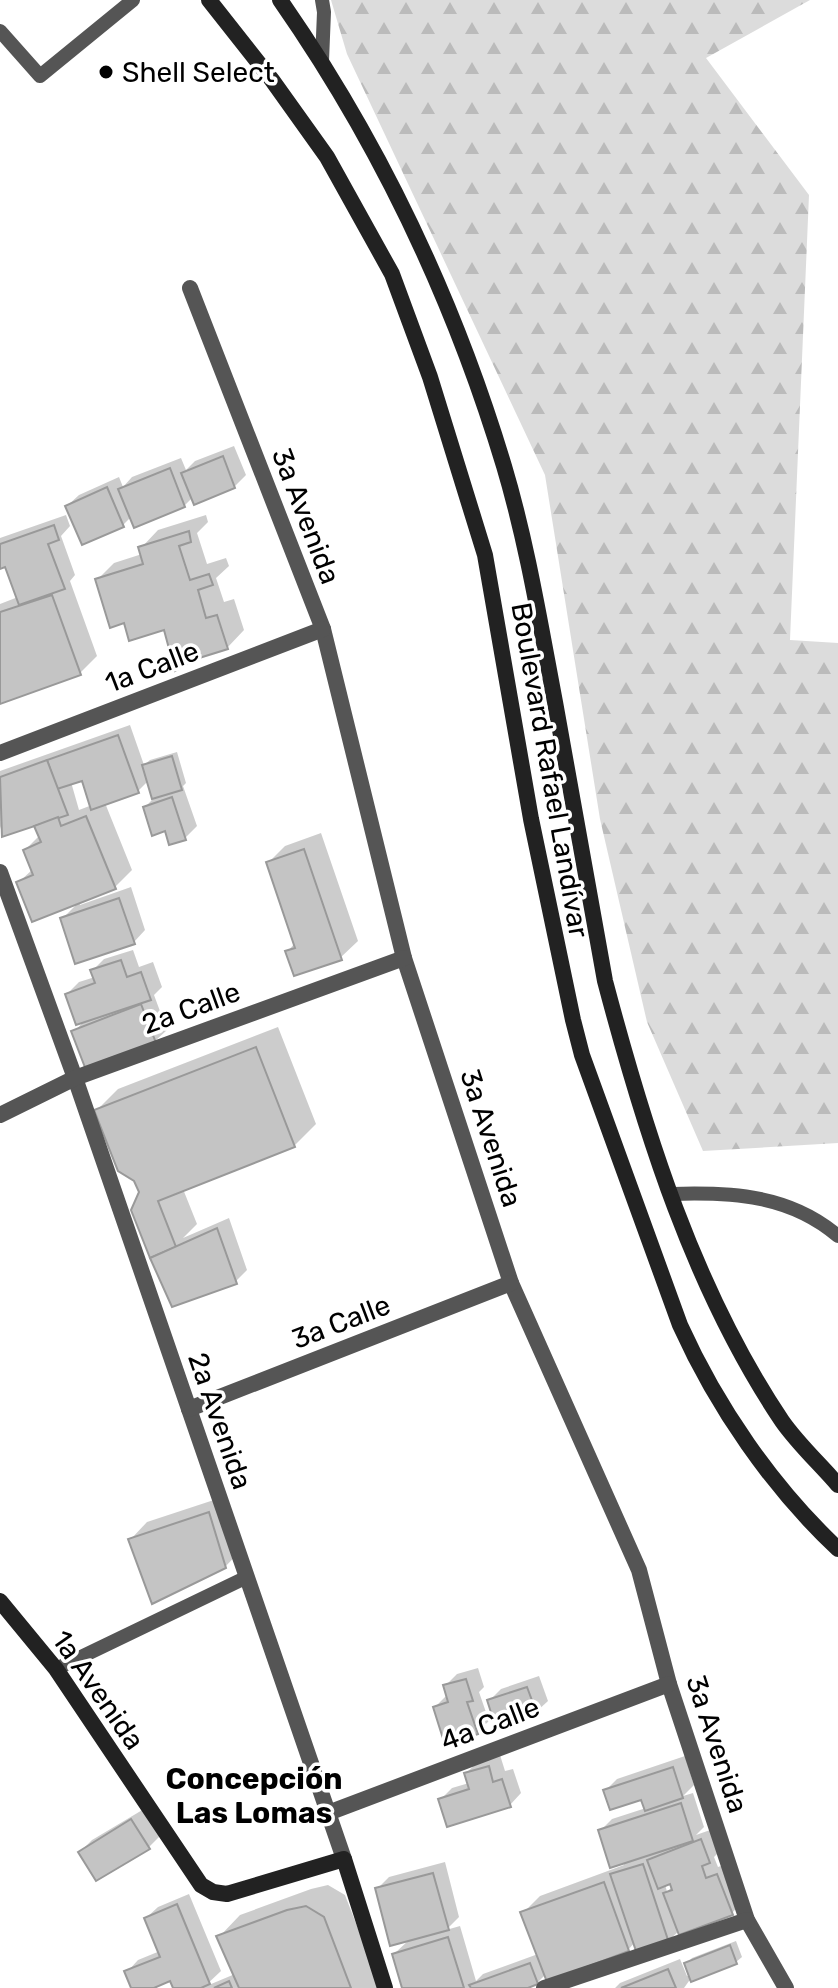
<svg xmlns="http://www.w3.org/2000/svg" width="838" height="1988" viewBox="0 0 838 1988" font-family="Rubik,sans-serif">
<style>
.forest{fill:url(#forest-firs)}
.shadow{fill:#0003;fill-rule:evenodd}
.building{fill:#c4c4c4;stroke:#999;stroke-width:2}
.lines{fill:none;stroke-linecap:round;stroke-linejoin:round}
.lane{stroke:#555;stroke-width:14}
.street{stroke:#555;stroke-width:16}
.secondary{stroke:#222;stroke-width:16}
.poi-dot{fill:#000;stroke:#fff;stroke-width:3}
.labels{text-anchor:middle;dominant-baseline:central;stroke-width:7;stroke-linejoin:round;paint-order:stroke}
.poi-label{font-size:28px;fill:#000;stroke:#fff;text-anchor:start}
.street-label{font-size:28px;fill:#000;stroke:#fff}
.neighbourhood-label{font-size:30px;font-weight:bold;fill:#000;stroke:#fff}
</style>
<defs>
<pattern id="forest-firs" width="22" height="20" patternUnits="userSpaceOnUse" patternTransform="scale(2)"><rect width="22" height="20" fill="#dcdcdc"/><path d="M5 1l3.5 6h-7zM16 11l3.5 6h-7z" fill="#bbb"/></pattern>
</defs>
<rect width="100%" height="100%" fill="#fff"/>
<polygon class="forest" points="331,0 810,0 706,58 809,195 790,640 838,643 838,1143 703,1151 647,1022 600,819 545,475 347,54"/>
<g class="shadow">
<polygon points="234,446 246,475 234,487 193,497 184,506 131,517 123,525 67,506 79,495 119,477 123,487 132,477 181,458 186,470 195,461"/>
<polygon points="66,515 70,526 61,536 75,575 70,581 97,656 80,673 0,702 0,604 18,597 7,565 0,567 0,538"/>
<polygon points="206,515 208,522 197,533 207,564 226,558 229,566 216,578 224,602 234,599 244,630 227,648 166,627 125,621 97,580 114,563 142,554 141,548 158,530"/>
<path d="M130,725L144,765L150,760L177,752L186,783L183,786L197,826L185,838L166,829L145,807L154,798L149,780L138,791L105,803L132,870L115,887L18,883L33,869L25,850L40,835L36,824L3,835L0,826V771ZM83,778L92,805L79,810L71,782Z"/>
<polygon points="321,833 358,941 340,958 287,952 295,943 268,863 285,846"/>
<polygon points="131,887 145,930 134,942 62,919 79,902 80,905"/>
<polygon points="133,950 139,967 153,962 162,987 154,995 167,1030 155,1041 74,1032 84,1021 67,994 79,982 95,977 93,970 104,959"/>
<polygon points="278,1027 316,1124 294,1146 183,1189 197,1224 183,1238 229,1218 247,1270 235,1282 173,1304 141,1191 96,1111 118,1089"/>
<polygon points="226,1496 242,1549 225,1567 130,1540 147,1522"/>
<polygon points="478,1668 484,1687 479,1692 489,1721 477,1732 435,1707 448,1694 445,1686 457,1674"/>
<polygon points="539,1676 548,1701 536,1712 489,1701 501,1689"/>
<polygon points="500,1755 505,1771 513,1769 521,1793 510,1805 440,1800 452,1788 469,1783 466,1773 478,1762"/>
<path d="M685,1756L694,1785L683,1796L693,1793L704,1827L696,1835L713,1829L721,1850L714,1857L718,1867L729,1863L743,1901L732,1913L680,1930L668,1941L635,1942L628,1950L546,1974L537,1983L522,1988H404L394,1954L410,1939L377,1889L389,1877L445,1862L459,1917L446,1930L460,1926L476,1981L483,1974L538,1954L523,1913L540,1896L624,1865L600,1831L612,1819L646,1808L643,1797L606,1790L617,1779ZM671,1882L673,1886L667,1892L665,1884Z"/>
<polygon points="144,1809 160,1836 149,1847 80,1852 92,1840"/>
<polygon points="328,1885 345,1895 381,1988 175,1988 171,1979 149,1988 134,1988 127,1972 138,1960 160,1951 146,1918 158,1907 189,1894 221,1971 204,1987 235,1974 219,1937 240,1915 311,1889"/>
<polygon points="736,1941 742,1957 736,1962 689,1981 684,1988 615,1988 620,1983 680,1959 687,1976 691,1975 686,1964 692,1958"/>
</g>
<g class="building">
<polygon points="223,456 235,488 194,505 181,473"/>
<polygon points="170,468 185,507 134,528 118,489"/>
<polygon points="107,487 124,527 82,545 65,506"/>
<polygon points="54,525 59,540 48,544 65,589 19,605 5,567 0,569 0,544"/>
<polygon points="189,531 191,542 179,546 190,580 209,574 213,585 198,590 206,618 217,615 228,649 196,659 175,671 164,630 129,641 124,623 110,628 95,579 143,564 138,547"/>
<polygon points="52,595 81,675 0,704 0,612"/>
<polygon points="118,735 139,793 91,810 82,781 57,789 47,760"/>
<polygon points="172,756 182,790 152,799 142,765"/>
<polygon points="47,760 68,815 2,837 0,777"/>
<polygon points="172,797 186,840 169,845 165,831 152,836 143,807"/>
<polygon points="86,816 116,889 32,922 16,882 33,875 23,850 41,842 34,826 58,817 61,826"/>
<polygon points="304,849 342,960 294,976 285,951 295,948 266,862"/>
<polygon points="119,898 135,944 75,964 60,918"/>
<polygon points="121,960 127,977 141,972 151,1000 76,1025 65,994 95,983 90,970"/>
<polygon points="141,1004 156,1043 86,1070 71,1031"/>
<polygon points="256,1047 295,1147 158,1201 176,1247 150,1258 131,1210 139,1192 134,1181 118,1171 94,1110"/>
<polygon points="217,1228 237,1284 172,1307 150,1258"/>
<polygon points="209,1512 226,1568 152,1604 128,1539"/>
<polygon points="466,1679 473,1701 467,1702 478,1734 445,1745 433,1707 448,1702 443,1685"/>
<polygon points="527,1687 537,1714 496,1728 487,1700"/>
<polygon points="489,1766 493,1782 502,1779 511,1807 447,1827 438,1799 469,1789 464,1773"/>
<polygon points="673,1767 683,1798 645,1811 641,1800 610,1810 603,1790"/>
<polygon points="681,1803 693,1841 610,1868 598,1830"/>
<polygon points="131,1819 150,1849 96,1881 78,1852"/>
<polygon points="701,1839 710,1863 702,1866 706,1878 717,1874 733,1915 679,1935 663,1893 672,1890 670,1884 658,1889 647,1860"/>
<polygon points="643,1864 669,1943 637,1954 610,1874"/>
<polygon points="433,1873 449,1930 390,1946 375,1888"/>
<polygon points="604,1882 629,1951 547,1982 520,1912"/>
<polygon points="177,1904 210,1984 201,1988 173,1988 170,1981 154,1988 131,1988 124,1971 160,1957 144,1918"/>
<polygon points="306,1906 324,1917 351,1988 239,1988 216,1936 287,1910"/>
<polygon points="448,1937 464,1988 402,1988 392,1954"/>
<polygon points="730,1945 737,1964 691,1982 684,1963"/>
<polygon points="530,1963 538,1984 528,1988 471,1988 469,1985"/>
<polygon points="668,1969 676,1988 621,1988"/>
<polygon points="229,1981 232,1988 214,1988"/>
</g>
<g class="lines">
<g class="lane">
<polyline points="322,0 324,12 322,61"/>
<polyline points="0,31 40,76 133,0"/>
<path d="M672,1194C733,1192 790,1195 838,1236"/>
<polyline points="56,1669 245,1578"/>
</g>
<g class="street">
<polyline points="190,288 323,629 404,958 511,1283 639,1570 669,1684 747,1920 786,1988"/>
<polyline points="0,753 323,629"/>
<polyline points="0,872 75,1078 344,1859"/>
<polyline points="0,1115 75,1078 404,958"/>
<polyline points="189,1409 511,1283"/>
<polyline points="328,1813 669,1684"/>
<polyline points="544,1988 747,1920"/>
</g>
<g class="secondary">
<path d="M209,0L272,80L327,157L392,274L430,377L485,555L531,819L573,1020L582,1055L680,1325C717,1407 772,1487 838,1549"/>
<path d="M280,0C379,142 454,300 504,466C527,543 540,623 555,702C572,795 589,888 605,981C645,1132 694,1290 782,1421C798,1444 820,1464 838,1485"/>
<polyline points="0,1601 56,1669 201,1885 213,1892 227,1894 344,1859 385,1988"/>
</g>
</g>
<circle class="poi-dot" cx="106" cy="72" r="8"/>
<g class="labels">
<g class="poi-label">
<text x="122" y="72">Shell Select</text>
</g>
<g class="street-label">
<text transform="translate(306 516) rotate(69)">3a Avenida</text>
<text transform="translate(152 667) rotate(-21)">1a Calle</text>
<text transform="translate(550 770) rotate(80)">Boulevard Rafael Landívar</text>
<text transform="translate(191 1008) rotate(-20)">2a Calle</text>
<text transform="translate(491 1138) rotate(72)">3a Avenida</text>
<text transform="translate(341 1322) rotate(-21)">3a Calle</text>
<text transform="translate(220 1421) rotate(71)">2a Avenida</text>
<text transform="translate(98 1690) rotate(55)">1a Avenida</text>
<text transform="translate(490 1724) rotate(-21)">4a Calle</text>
<text transform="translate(717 1744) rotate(72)">3a Avenida</text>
</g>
<g class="neighbourhood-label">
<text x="254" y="1779">Concepción<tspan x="254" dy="34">Las Lomas</tspan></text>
</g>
</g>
</svg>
